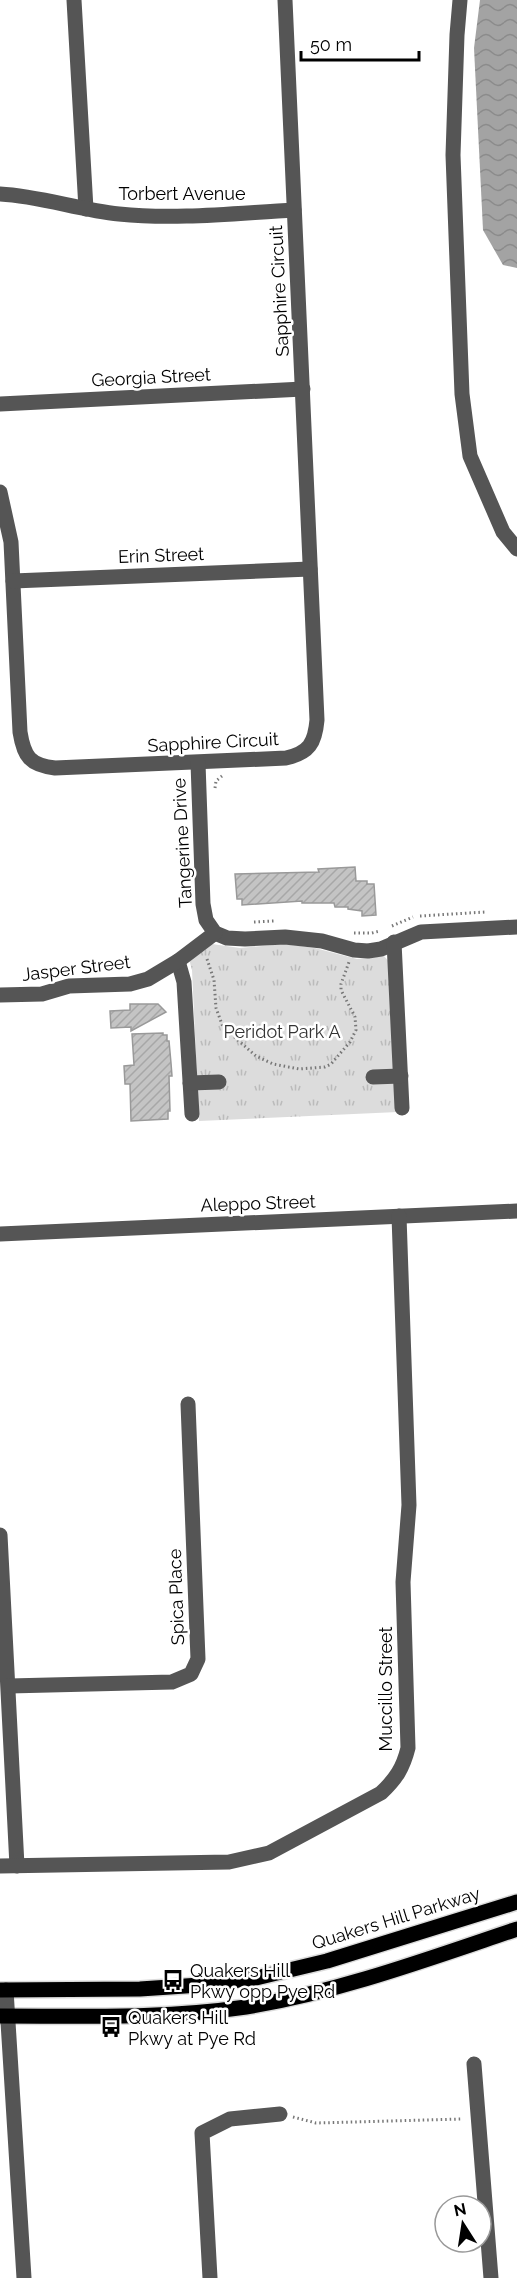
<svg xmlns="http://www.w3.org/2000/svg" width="517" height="2278" viewBox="0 0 517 2278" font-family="Raleway,sans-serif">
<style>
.park{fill:url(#park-tufts)}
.water{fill:url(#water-waves)}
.building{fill:url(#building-hatch);stroke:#999;stroke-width:1.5}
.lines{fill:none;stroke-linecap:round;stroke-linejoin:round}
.major-casing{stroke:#dbdbdb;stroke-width:18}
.path{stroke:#777;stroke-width:3;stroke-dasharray:1.5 3;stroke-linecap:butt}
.minor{stroke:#555;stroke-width:15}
.major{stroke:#000;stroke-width:15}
.labels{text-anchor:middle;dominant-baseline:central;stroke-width:5;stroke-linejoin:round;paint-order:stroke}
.street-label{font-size:18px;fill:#000;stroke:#fff}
.park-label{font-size:18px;fill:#333;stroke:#fff}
.poi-label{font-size:18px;fill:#000;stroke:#fff;text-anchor:start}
</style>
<defs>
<pattern id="park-tufts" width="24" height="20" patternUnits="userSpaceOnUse" patternTransform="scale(1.5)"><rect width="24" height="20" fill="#dcdcdc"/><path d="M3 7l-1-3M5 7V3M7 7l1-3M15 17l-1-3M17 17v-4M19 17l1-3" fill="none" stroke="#bbb"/></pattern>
<pattern id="water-waves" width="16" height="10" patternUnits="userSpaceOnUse" patternTransform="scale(1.5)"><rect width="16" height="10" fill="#a3a3a3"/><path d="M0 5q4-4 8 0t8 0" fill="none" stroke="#8b8b8b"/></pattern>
<pattern id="building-hatch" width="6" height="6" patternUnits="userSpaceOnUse" patternTransform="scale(1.5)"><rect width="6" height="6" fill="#c4c4c4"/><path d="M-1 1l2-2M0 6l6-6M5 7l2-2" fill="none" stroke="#a7a7a7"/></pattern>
</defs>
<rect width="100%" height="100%" fill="#fff"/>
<polygon class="park" points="212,944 240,948 284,944 315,948 357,959 384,956 391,964 398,1112 199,1121 192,970 189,959"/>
<polygon class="water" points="480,0 517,0 517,268 503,265 483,230 474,48"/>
<g class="building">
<polygon points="355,867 356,881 367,881 367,884 374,884 376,915 362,916 362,911 348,909 348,907 335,907 334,903 302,903 302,901 242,905 242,899 237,899 235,874 319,872 318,869"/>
<polygon points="130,1004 158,1004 166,1012 131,1031 131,1027 111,1028 110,1011 130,1010"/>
<polygon points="163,1033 163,1035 167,1035 167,1041 169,1041 171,1063 172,1076 169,1076 170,1111 168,1111 168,1119 131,1121 130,1084 125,1084 124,1066 134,1065 132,1034"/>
</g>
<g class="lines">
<defs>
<g id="major">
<polyline points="0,1990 140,1989 200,1985 256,1978 327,1961 517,1902"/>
<path d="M0,2016C82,2016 165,2019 246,2007C338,1992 428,1959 517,1929"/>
</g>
</defs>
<use href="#major" class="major-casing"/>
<g class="path">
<polyline points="215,788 216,781 222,776"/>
<polyline points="420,916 485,912"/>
<polyline points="254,922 274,921"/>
<polyline points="392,926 413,917"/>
<polyline points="354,933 372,933 380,931"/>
<polyline points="207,959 214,980 216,1008 223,1027 256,1056 273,1064 299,1069 325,1067 331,1064 350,1042 356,1030 355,1017 341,990 341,984 349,962"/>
<polyline points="293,2117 316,2123 463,2119"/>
</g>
<g class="minor">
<polyline points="74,0 86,209"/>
<polyline points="460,0 457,35 453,155 462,394 470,456 503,532 517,549"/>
<path d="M0,194C40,196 79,210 119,214C176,220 237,213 294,210"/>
<polyline points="0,404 303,389"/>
<path d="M0,492L11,542L20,732C24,757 30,765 55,768L286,758C309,753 315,743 317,720L285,0"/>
<polyline points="13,581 310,569"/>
<polyline points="198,763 203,904 206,920 215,933 227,938 245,939 285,937 322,941 354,950 368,951 381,949 421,932 517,927"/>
<polyline points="394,942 402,1108"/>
<polyline points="178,961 184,982 192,1114"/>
<polyline points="0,995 42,994 69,986 130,984 148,979 178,961 215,933"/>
<polyline points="373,1077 401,1076"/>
<polyline points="190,1083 219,1082"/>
<polyline points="0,1234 517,1211"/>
<polyline points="0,1535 17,1866"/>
<polyline points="9,1686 172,1682 191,1674 198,1659 188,1404"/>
<path d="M0,1866L229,1862L269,1853L381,1793C396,1779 403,1768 408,1748L403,1582L409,1505L399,1216"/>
<polyline points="6,1990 24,2278"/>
<polyline points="474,2064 491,2278"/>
<polyline points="210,2278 202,2133 230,2119 280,2114"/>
</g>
<use href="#major" class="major"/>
</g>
<defs>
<symbol id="bus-bare" viewBox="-9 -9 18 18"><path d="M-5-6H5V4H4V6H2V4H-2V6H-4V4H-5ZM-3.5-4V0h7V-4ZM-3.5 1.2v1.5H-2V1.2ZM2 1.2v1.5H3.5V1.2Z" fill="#000" stroke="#fff" stroke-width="2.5" paint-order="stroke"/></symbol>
</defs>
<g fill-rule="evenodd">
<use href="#bus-bare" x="158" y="1965" width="30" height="30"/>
<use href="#bus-bare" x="96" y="2012" width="30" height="30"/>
</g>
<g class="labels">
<g class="street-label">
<text x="182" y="193">Torbert Avenue</text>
<text transform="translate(279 291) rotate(-93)">Sapphire Circuit</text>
<text transform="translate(151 377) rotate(-3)">Georgia Street</text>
<text transform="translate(161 555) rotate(-2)">Erin Street</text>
<text transform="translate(213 742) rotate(-3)">Sapphire Circuit</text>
<text transform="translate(182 843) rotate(-93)">Tangerine Drive</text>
<text transform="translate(76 968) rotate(-7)">Jasper Street</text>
<text transform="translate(258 1203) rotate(-2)">Aleppo Street</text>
<text transform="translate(176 1597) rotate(-92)">Spica Place</text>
<text transform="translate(385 1689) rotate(-90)">Muccillo Street</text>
<text transform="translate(396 1918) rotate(-17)">Quakers Hill Parkway</text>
</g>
<g class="park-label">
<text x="282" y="1031">Peridot Park A</text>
</g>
<g class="poi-label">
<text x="190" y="1970">Quakers Hill<tspan x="190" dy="21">Pkwy opp Pye Rd</tspan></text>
<text x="128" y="2017">Quakers Hill<tspan x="128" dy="21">Pkwy at Pye Rd</tspan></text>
</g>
</g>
<g transform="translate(463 2224) rotate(348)"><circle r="28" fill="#ffffff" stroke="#999999" stroke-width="1.5"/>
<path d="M0-4.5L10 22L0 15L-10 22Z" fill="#000000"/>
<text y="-9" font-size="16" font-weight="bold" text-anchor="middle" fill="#000000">N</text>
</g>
<path d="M301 51v9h118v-9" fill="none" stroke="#000000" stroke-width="3"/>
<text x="310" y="51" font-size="18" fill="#000000" stroke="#ffffff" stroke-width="4.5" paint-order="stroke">50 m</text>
</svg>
